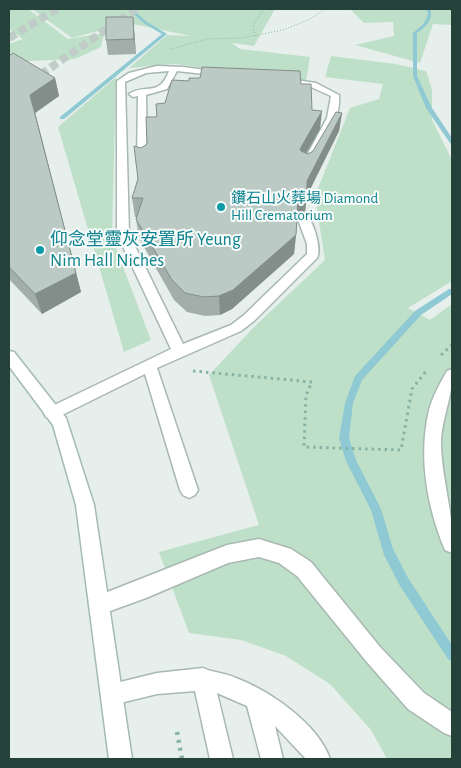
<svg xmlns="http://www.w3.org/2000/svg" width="461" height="768" viewBox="0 0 461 768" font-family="'Alegreya Sans','Noto Sans TC',sans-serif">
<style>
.green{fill:#bfe0c8}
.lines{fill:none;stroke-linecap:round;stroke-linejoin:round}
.stream{fill:#8ec9d4;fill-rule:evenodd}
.highway-tunnel-far1{stroke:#bfccc8;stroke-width:8;stroke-dasharray:8 4;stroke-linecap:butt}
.highway-tunnel{stroke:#bfccc8;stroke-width:9;stroke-dasharray:9 5;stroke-linecap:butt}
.lane-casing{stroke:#a8b8b2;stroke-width:3}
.secondary-casing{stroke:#a4bbb3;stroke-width:3}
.path-far2{stroke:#86b3a5;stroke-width:1;stroke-dasharray:1 2;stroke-linecap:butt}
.path-far1{stroke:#86b3a5;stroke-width:3;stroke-dasharray:2.5 4;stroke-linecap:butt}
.path{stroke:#86b3a5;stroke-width:4.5;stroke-dasharray:3 5;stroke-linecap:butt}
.lane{fill:#fff;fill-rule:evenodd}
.secondary{fill:#fff;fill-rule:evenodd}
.wall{fill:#a1aea9}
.shaded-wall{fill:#838d89}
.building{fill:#bbcac4;stroke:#838d89}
.culture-dot{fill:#0f9aa8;stroke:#f7fbf9;stroke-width:2}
.labels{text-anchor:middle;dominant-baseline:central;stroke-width:4;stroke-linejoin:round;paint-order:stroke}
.far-culture-label{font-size:15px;fill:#0d838f;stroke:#f7fbf9;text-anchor:start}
.culture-label{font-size:18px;fill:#0d838f;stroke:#f7fbf9;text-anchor:start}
</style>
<rect width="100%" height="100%" fill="#e6efeb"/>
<g class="green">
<polygon points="9,9 28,9 68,39 104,33 101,47 75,59 29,61 9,72 9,44 23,39 9,29"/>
<polygon points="32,9 275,9 254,46 232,43 240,49 310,57 306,81 175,64 129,68 167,35 191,36 128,23 72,38"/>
<polygon points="350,9 452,9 452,25 433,24 420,63 355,45 394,36 393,22 364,23"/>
<polygon points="331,56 396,64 426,71 432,89 432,120 452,160 452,281 408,308 430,320 452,304 452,759 387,759 371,730 330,684 286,656 241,640 189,633 159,552 259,525 209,375 255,326 325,260 315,196 350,108 379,99 383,84 325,77"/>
<polygon points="116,77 112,238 151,340 124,352 58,127"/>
</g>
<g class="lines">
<g class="stream">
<polygon points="128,9 132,9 147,22 167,34 64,119 60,119 60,117 162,34 145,24"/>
<path d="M424,9H428L431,11C432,22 425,27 417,33V76L432,108L452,138V144L450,143L426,108L413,76V33C420,27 427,23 428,12Z"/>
<polygon points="449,289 452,289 452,294 421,315 362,380 353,403 349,438 356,460 381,509 393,549 408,578 452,645 452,661 448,659 400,586 384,555 371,510 346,461 339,438 345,403 355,376 415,311"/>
</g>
<g class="highway-tunnel-far1">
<polyline points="9,38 57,9"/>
<polyline points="21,88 136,9"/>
</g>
<polyline class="highway-tunnel" points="9,96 23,86"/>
<defs>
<g id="lane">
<path d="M157,66L183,67L222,72L226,74L222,76L177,71L167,89L146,95L147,162L142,165L137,162L138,96L133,97L129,94C145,83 159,98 169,71L146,73L125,82L129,234L183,344L231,325L244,315L307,254V244L297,217L299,215L303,214C313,216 322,249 317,258L254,321L241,331L157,368L198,490L195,495L189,498L183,495L180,490L145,374L58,417L52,419L46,417L44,413L46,409L171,349L117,234V81L129,73Z"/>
<path d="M282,78L316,83L339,95C341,118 327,139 316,157L312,158L307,155L327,118L331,96L311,87L279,83V79Z"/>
<path d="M452,369C454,394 442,416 441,441C441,479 455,515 452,553L445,550C427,508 418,456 429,410C433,396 440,383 447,371Z"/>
<polygon points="259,539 291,549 311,562 380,647 424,693 452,712 452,736 444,733 408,709 366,661 297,576 279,563 259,557 228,563 146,598 99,615 92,612 89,605 92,598 227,545"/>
<path d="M203,668C214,673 226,673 236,678C270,691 318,724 330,759H306L275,726L283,759H261L247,706L217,693L233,759H210L195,691L157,694L112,705L104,702L101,694L104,686L157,673Z"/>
</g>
<polygon id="secondary" points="9,351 14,352 66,418 94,505 132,759 109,759 76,505 53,425 9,366"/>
</defs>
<use href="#lane" class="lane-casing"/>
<use href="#secondary" class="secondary-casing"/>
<g class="path-far2">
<polyline points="255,36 253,25 264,9"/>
<polyline points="171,49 207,39 242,38 283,30 310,19 325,9"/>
</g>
<g class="path-far1">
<polyline points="441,355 452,345"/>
<polyline points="193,371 312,382 306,395 304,447 401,450 412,389 427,370"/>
</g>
<polyline class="path" points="177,732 182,759"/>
<use href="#lane" class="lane"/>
<use href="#secondary" class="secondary"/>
</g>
<g class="wall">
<polygon points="133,17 136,54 108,55 106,40"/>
<polygon points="9,56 55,78 59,96 35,113 81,292 42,314 9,279"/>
<polygon points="301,84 320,129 306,153 308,154 313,151 342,113 339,131 306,196 305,213 297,215 296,235 294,254 232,309 220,315 205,316 187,312 174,300 139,238 136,219 137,217 135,217 132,198 138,179 141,148 147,144 157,117 165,103"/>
</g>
<g class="shaded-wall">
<polygon points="133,17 134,31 136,54 134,39"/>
<polygon points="55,78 59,96 35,113 81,292 42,314 35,294 30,95"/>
<polygon points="322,111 320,129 298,167 300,149"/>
<polygon points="342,113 339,131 307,196 305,213 296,216 298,197 307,181"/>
<polygon points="296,235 294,254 232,309 220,315 219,296"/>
</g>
<g class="building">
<polygon points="106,17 133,17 134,39 106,40"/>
<polygon points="13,53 55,78 30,95 76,273 35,294 9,267 9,56"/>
<polygon points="202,67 300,71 301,84 311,84 312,110 322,111 300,149 301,151 308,154 313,151 336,112 342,113 307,181 307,194 298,197 296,235 233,290 219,296 204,297 185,293 172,280 136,219 143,198 132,198 138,179 134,146 141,148 147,144 146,117 157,117 156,104 165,103 172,80 189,81 189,78 200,78"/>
</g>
<g class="culture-dot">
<circle cx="221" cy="207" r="5"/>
<circle cx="40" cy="250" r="5"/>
</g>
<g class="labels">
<g class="far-culture-label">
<text x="231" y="198">鑽石山火葬場 Diamond<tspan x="231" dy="17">Hill Crematorium</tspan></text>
</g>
<g class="culture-label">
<text x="50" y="240">仰念堂靈灰安置所 Yeung<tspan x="50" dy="21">Nim Hall Niches</tspan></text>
</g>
</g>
<rect width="461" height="768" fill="none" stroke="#24423a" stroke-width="20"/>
</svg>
